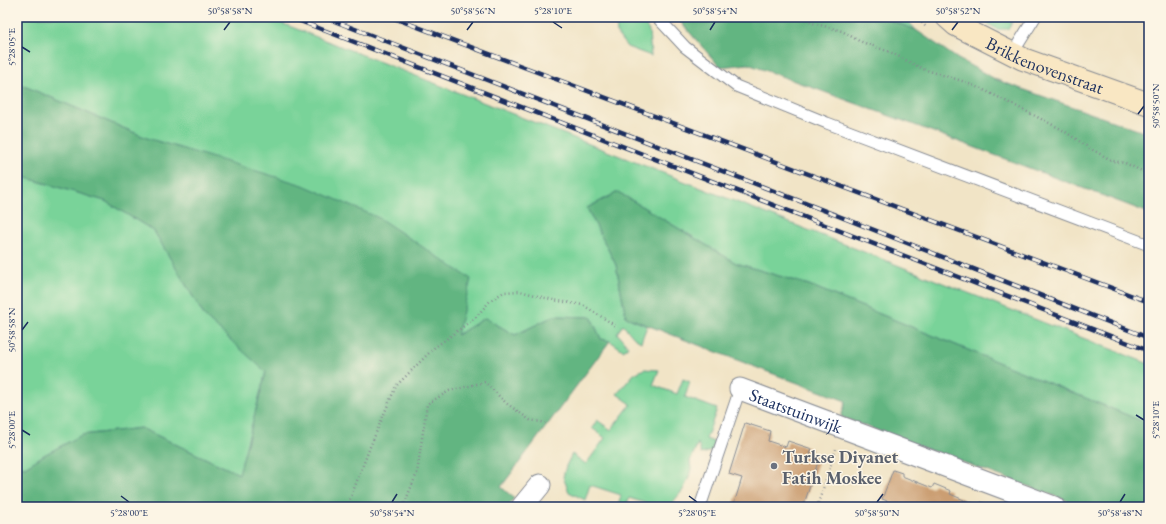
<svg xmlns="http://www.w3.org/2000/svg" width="1166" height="524" viewBox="0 0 1166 524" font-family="'EB Garamond',serif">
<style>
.green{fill:#79d399;stroke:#4a817c}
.forest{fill:#62b581;stroke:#3e7270}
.building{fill:#cb9e72}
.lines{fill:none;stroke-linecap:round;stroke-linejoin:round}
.lane-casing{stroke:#868a92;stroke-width:13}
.street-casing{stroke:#868a92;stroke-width:23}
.secondary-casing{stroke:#868a92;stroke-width:24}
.path{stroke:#868a92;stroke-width:2.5;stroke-dasharray:1 3;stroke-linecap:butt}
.lane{stroke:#fff;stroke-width:11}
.street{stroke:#fff;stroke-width:21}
.secondary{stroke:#f9e7c3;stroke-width:22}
.rail-casing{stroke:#1b2f5e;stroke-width:4.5}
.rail{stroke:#fcf5e5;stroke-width:3;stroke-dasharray:9;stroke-linecap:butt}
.ticks{fill:none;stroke:#1b2f5e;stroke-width:1.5}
.worship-dot{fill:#6b7280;stroke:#fcf5e5;stroke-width:1.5}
.labels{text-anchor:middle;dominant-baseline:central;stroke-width:3;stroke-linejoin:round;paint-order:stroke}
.street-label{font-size:18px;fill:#1b2f5e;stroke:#fcf5e5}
.worship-label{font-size:18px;font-weight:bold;fill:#5b616d;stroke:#fcf5e5;text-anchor:start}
.neatline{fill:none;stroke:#1b2f5e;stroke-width:1.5}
.ticks-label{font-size:10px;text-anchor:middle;fill:#1b2f5e}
</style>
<rect width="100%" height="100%" fill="#fcf5e5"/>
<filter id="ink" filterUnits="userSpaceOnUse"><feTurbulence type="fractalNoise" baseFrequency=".025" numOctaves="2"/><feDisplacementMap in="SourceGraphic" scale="8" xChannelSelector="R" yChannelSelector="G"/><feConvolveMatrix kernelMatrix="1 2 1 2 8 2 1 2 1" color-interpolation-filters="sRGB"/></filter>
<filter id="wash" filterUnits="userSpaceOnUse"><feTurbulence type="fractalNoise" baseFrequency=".012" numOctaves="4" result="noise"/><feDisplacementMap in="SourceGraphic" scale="16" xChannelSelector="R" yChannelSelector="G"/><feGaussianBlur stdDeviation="0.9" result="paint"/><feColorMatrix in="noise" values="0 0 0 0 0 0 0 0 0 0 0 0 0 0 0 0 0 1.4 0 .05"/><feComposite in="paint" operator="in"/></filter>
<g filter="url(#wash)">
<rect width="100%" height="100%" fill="#f1e4c6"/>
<g class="green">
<polygon points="17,17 266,17 1149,364 1149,424 809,285 736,263 618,192 587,208 616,265 626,317 647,326 641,342 634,338 623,325 617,333 628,346 624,351 610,341 601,339 591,317 554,316 515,335 485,318 457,335 147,138 17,83"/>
<polygon points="616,17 640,17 649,31 651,56 627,47 617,34"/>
<polygon points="881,17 904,17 916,30"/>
<polygon points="976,17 1015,17 1008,29 997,29"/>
<polygon points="17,175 105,201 154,231 205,317 266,371 239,474 141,428 82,435 44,455 25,467 17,466"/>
<polygon points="644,369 659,370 653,385 677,394 683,379 690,382 685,397 717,409 706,439 714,442 712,451 701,454 698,443 690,461 691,469 688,480 683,490 673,502 677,507 658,507 629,498 626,507 618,507 621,495 590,485 585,500 569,492 563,477 566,466 572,454 586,464 605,438 592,428 597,420 611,430 631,404 617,394 634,374"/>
</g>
<g class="forest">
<polygon points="676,17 881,17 916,30 958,59 997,80 1149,134 1149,213 920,127 748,64 720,67"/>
<polygon points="17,83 147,138 303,185 379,218 471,279 457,335 485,318 515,335 554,316 591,317 601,339 610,341 501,487 514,498 508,507 17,507 17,466 25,467 44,455 82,435 141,428 239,474 266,372 205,317 154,231 105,201 17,175"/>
<polygon points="618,192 736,263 809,285 1149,424 1149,507 1084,507 841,417 846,401 763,370 626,317 616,265 587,208"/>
</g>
<g id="blocks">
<g class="building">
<polygon points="745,423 770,431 768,441 786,447 788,441 812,449 810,455 819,459 803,507 733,507 742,478 729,474"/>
<polygon points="893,470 902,473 902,476 932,488 934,484 951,491 950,494 964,500 962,507 903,507 882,499"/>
<polygon points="965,500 980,506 981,502 991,506 990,507 963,507"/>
</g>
</g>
</g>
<g filter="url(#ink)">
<use href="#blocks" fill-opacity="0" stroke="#868a92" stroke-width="1"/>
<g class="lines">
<defs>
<g id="lane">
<polyline points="657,17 685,47 736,86 827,123 1149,245"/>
<polyline points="1012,54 1035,17"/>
<polyline points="700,507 740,389"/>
</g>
<g id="street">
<path id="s1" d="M740,389L1054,507"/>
<polyline points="522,507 540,485"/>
</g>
<g id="secondary">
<path id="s2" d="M947,17L956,25L1023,59L1149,104"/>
</g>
</defs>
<use href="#lane" class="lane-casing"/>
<use href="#street" class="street-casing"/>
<use href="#secondary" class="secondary-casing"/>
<g class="path">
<polyline points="803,17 813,23 842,31 859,41 890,52 923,69 962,81 986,91 1061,129 1091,149 1113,161 1125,163 1144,172 1149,171"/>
<polyline points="916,17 927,28"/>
<polyline points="347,507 370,447 396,386 434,348 475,318 491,300 504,292 520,291 553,300 583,305 616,326"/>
<polyline points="403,507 417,473 427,404 449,391 485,382 506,403 530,420 546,423"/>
<polyline points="817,507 836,449"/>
</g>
<use href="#lane" class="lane"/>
<use href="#street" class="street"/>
<use href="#secondary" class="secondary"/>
<defs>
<g id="rail">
<polyline points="290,17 1149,351"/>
<polyline points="324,17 841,217 1149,338"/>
<polyline points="391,17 1149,302"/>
</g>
</defs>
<use href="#rail" class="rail-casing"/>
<use href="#rail" class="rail"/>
</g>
</g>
<path class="ticks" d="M553,22L562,28M224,30L230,22M467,30L473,22M710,30L715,22M952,30L958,22M22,47L30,52M1138,114L1144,106M22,330L28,322M1136,415L1144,420M22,430L30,435M121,496L129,502M689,496L697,502M392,502L397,494M877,502L883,494M1120,502L1125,494"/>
<circle class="worship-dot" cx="774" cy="466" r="4"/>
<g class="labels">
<g class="street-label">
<text stroke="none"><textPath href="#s2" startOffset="110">Brikkenovenstraat</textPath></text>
<text stroke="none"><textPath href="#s1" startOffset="60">Staatstuinwijk</textPath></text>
</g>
<g class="worship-label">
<text x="782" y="456">Turkse Diyanet<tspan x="782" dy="21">Fatih Moskee</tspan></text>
</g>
</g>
<rect width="1166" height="524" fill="none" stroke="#fcf5e5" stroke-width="44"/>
<rect x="22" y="22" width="1122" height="480" class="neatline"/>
<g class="ticks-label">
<text x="230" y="14">50°58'58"N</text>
<text x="473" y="14">50°58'56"N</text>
<text x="553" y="14">5°28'10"E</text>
<text x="715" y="14">50°58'54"N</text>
<text x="958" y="14">50°58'52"N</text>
<text transform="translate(11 47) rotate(-90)" y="4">5°28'05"E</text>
<text transform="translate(1155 106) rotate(-90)" y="4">50°58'50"N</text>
<text transform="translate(11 330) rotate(-90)" y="4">50°58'58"N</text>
<text transform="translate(1155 420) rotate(-90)" y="4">5°28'10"E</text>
<text transform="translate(11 430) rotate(-90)" y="4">5°28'00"E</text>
<text x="129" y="516">5°28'00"E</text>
<text x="392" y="516">50°58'54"N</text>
<text x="697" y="516">5°28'05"E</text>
<text x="877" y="516">50°58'50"N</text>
<text x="1120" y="516">50°58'48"N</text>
</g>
</svg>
